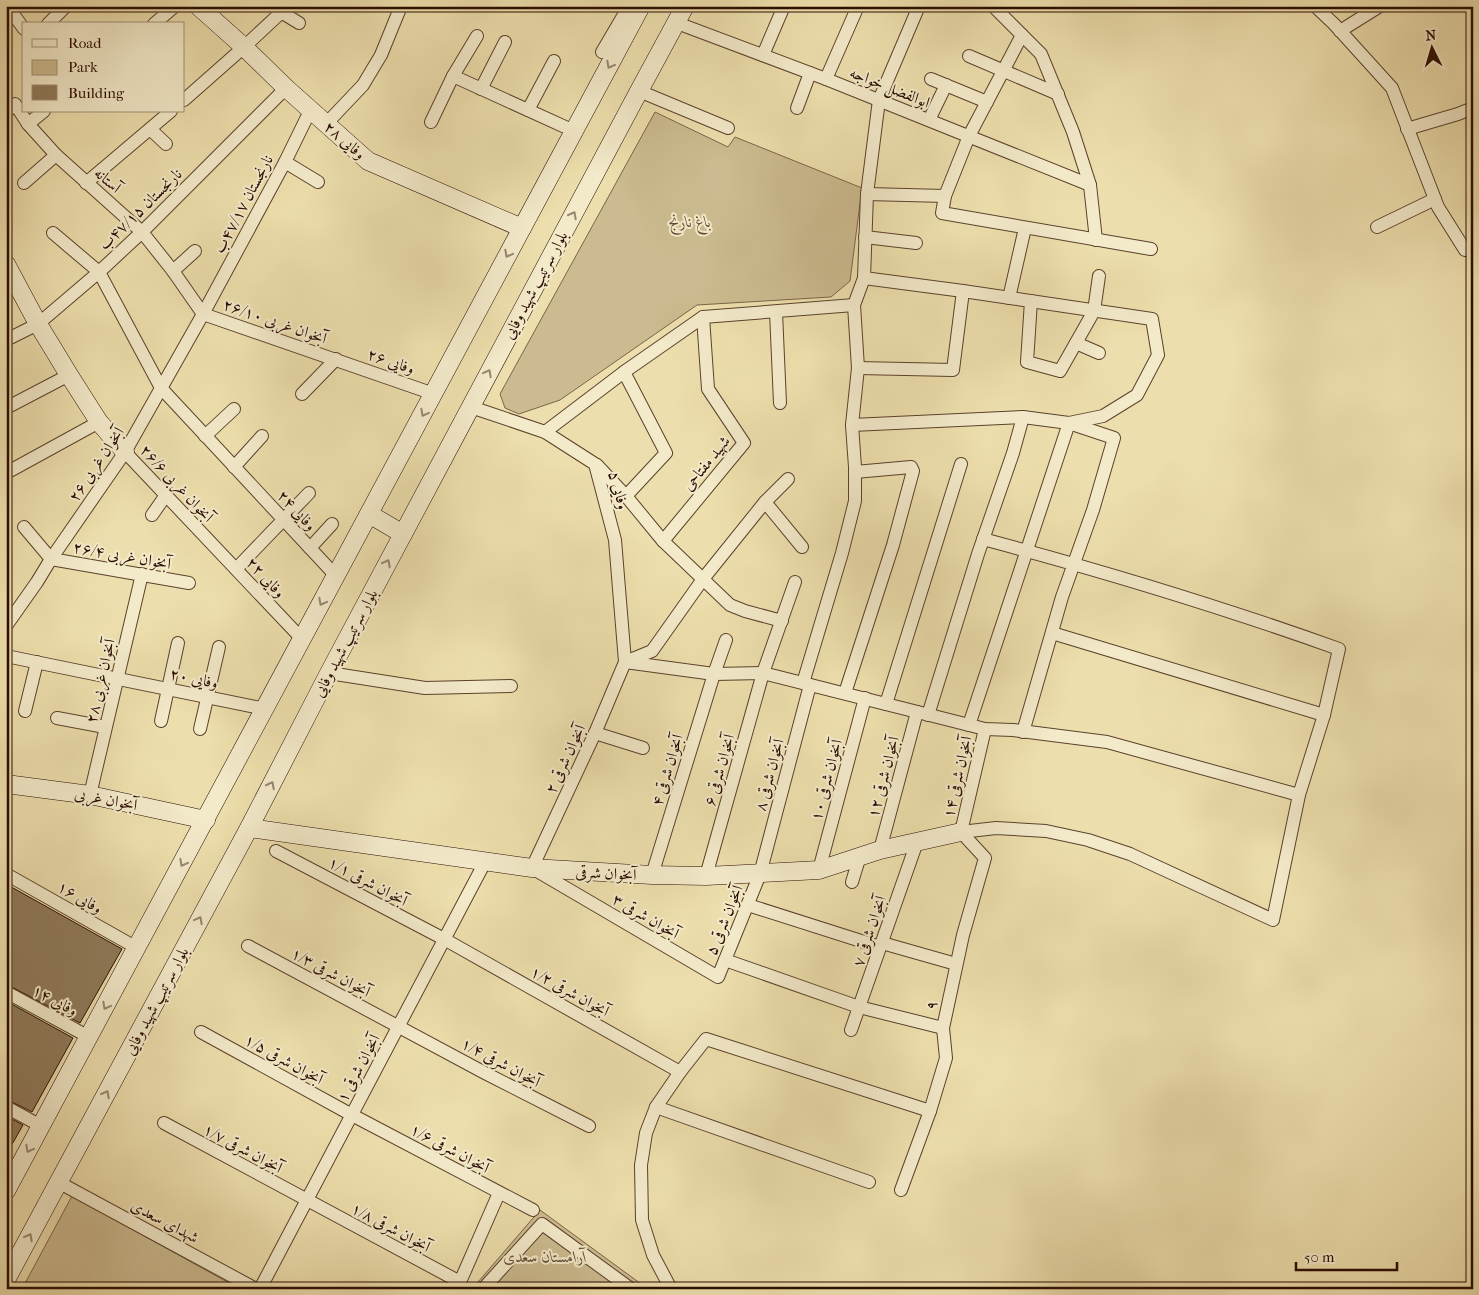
<svg xmlns="http://www.w3.org/2000/svg" width="1479" height="1295" viewBox="0 0 1479 1295" font-family="'IM FELL French Canon',Amiri,serif">
<style>
.green{fill:#ccbb90;stroke:#7b6448}
.building{fill:#8f7a5a;stroke:#2a0c00}
.lines{fill:none;stroke-linecap:round;stroke-linejoin:round}
.street-casing{stroke:#5b412b;stroke-width:14}
.secondary-casing{stroke:#2a0c00;stroke-width:19}
.street{stroke:#f3eaca;stroke-width:12}
.secondary{stroke:#f3eaca;stroke-width:18}
.oneway{stroke:#99866f}
.labels{text-anchor:middle;dominant-baseline:central;stroke-width:4;stroke-linejoin:round;paint-order:stroke}
.street-label{font-size:16px;fill:#2a0c00;stroke:#f3eaca}
.park-label{font-size:16px;font-style:italic;fill:#634932;stroke:#f3eaca}
</style>
<rect width="100%" height="100%" fill="#eddfad"/>
<filter id="stains"><feTurbulence type="fractalNoise" baseFrequency=".004" numOctaves="4"/><feColorMatrix values="0 0 0 0 .2 0 0 0 0 .09 0 0 0 0 .02 0 0 0 .5 -.17"/></filter>
<radialGradient id="worn" r=".72"><stop offset=".6" stop-color="#630" stop-opacity="0"/><stop offset="1" stop-color="#630" stop-opacity=".3"/></radialGradient>
<g class="green">
<polygon points="655,112 728,147 735,137 862,188 850,281 831,297 697,305 560,400 519,414 505,408 500,394"/>
<polygon points="72,1196 240,1289 22,1289"/>
<polygon points="540,1210 648,1289 472,1289"/>
</g>
<g class="building">
<polygon points="6,884 122,949 80,1023 6,984"/>
<polygon points="6,1001 73,1038 32,1112 6,1099"/>
<polygon points="6,1116 23,1125 6,1155"/>
</g>
<g class="lines">
<defs>
<g id="street">
<polyline points="993,6 1041,54 1073,132 1090,185 1096,240"/>
<polyline points="1315,6 1334,24 1392,88 1438,207 1465,250"/>
<polyline points="8,7 24,29"/>
<polyline points="281,12 299,23"/>
<polyline points="677,23 826,79 1090,185"/>
<polyline points="48,24 66,6"/>
<polyline points="154,24 175,6"/>
<polyline points="1340,31 1380,6"/>
<polyline points="1022,35 969,136 945,196 942,213 1151,249"/>
<polyline points="602,52 629,6"/>
<polyline points="763,55 784,6"/>
<polyline points="969,56 1058,94"/>
<polyline points="453,76 574,131"/>
<polyline points="826,79 858,6"/>
<polyline points="931,79 987,102"/>
<polyline points="481,89 505,42"/>
<polyline points="639,91 728,128"/>
<polyline points="184,100 244,47 288,6"/>
<polyline points="797,108 810,73"/>
<polyline points="528,110 554,61"/>
<polyline points="6,112 15,104 28,124 56,155 142,232 173,271 203,314"/>
<polyline points="929,120 946,85"/>
<polyline points="431,122 453,76 477,36"/>
<polyline points="28,124 44,111"/>
<polyline points="326,124 363,85 381,55 401,6"/>
<polyline points="150,129 166,144"/>
<polyline points="1407,129 1458,114 1473,108"/>
<polyline points="285,162 318,182"/>
<polyline points="24,183 56,155"/>
<polyline points="86,183 171,111"/>
<polyline points="867,194 945,196"/>
<polyline points="1377,227 1435,199"/>
<polyline points="53,233 99,272 161,388 336,576"/>
<polyline points="865,237 916,243"/>
<polyline points="173,271 195,251"/>
<polyline points="864,278 963,291 1152,319 1158,355 1137,395 1103,416 1069,423 969,725"/>
<polyline points="1009,298 1025,228"/>
<polyline points="1031,301 1027,362 1060,371 1094,311 1099,276"/>
<polyline points="776,312 780,403"/>
<polyline points="203,314 434,394"/>
<polyline points="6,340 38,324 99,272 142,232 286,88"/>
<polyline points="1076,343 1099,353"/>
<polyline points="858,368 953,370 963,291"/>
<polyline points="624,372 666,453 626,496"/>
<polyline points="302,394 336,359"/>
<polyline points="471,407 545,432 595,464 615,540 625,662 595,733 532,868 718,977 760,874 810,685"/>
<polyline points="6,408 69,375"/>
<polyline points="852,425 1023,417 1069,423 1114,438 1093,510 1062,597 1023,732"/>
<polyline points="545,432 624,372 703,317 854,305"/>
<polyline points="205,436 234,409"/>
<polyline points="125,452 302,639"/>
<polyline points="597,465 626,496 663,541 730,605 745,611 782,621"/>
<polyline points="234,467 262,436"/>
<polyline points="6,473 99,422"/>
<polyline points="765,502 802,547"/>
<polyline points="152,515 166,495"/>
<polyline points="24,527 51,559 189,583"/>
<polyline points="663,541 744,443 708,389 703,317"/>
<polyline points="310,548 332,524"/>
<polyline points="236,569 309,493"/>
<polyline points="6,626 37,582 51,559 125,452 203,314 285,162 311,109"/>
<polyline points="1052,633 1324,715"/>
<polyline points="6,656 265,709"/>
<polyline points="625,662 714,674 763,673 985,729 1013,730 1107,742 1299,795"/>
<polyline points="625,662 652,651 703,579 765,502 788,479"/>
<polyline points="329,673 425,688 511,686"/>
<polyline points="803,683 842,553 855,501 855,467 852,425 858,368 854,305 864,278 867,194 879,100 919,6"/>
<polyline points="845,693 893,545 913,471 911,467 855,472"/>
<polyline points="886,704 961,464"/>
<polyline points="25,711 37,662"/>
<polyline points="928,715 978,554 1013,453 1023,417"/>
<polyline points="57,718 105,727"/>
<polyline points="161,721 178,643"/>
<polyline points="200,729 219,647"/>
<polyline points="595,733 643,748"/>
<polyline points="90,795 142,574"/>
<path d="M961,832L996,828L1046,831L1088,840L1130,854L1273,920L1299,795L1324,715L1339,649C1222,607 1103,571 983,539"/>
<polyline points="961,832 985,729"/>
<polyline points="880,850 917,712"/>
<polyline points="276,851 444,939 680,1072"/>
<polyline points="819,870 865,698"/>
<polyline points="6,874 137,948"/>
<polyline points="652,875 714,674 726,640"/>
<polyline points="706,876 763,673 795,582"/>
<polyline points="852,882 860,856"/>
<polyline points="748,905 880,947"/>
<polyline points="882,943 956,964"/>
<polyline points="248,946 485,1073 589,1126"/>
<polyline points="725,960 859,1007 943,1028"/>
<polyline points="6,992 89,1037"/>
<polyline points="851,1030 917,842"/>
<polyline points="201,1032 352,1115 533,1210"/>
<polyline points="6,1107 41,1126"/>
<polyline points="656,1107 869,1182"/>
<polyline points="164,1123 460,1282 499,1193"/>
<polyline points="58,1182 256,1289"/>
<polyline points="901,1190 930,1111 946,1058 943,1028 963,935 985,858 961,832"/>
<polyline points="260,1289 485,862"/>
<polyline points="483,1289 542,1224 631,1289"/>
<polyline points="671,1289 653,1255 642,1220 641,1165 646,1133 656,1107 680,1072 706,1039 930,1111"/>
</g>
<g id="secondary">
<polyline points="198,6 244,47 286,88 368,161 522,228"/>
<polyline points="6,8 8,7"/>
<polyline points="6,264 38,324 69,375 99,422 125,452"/>
<polyline points="369,514 403,534"/>
<polyline points="6,784 90,795 206,820"/>
<polyline points="249,828 532,868 652,875 706,876 819,870 880,850 961,832"/>
<polyline points="6,1191 641,6"/>
<polyline points="6,1280 249,828 329,673 639,91 685,6"/>
</g>
</defs>
<use href="#street" class="street-casing"/>
<use href="#secondary" class="secondary-casing"/>
<use href="#street" class="street"/>
<use href="#secondary" class="secondary"/>
</g>
<defs><path id="oneway-chevron" d="M-2-3.5L2.5 0L-2 3.5" fill="none" stroke-width="1.6" stroke-linecap="round" stroke-linejoin="round" transform="scale(1.25)"/></defs>
<g class="oneway">
<use href="#oneway-chevron" transform="translate(610 65) rotate(118)"/>
<use href="#oneway-chevron" transform="translate(573 215) rotate(-62)"/>
<use href="#oneway-chevron" transform="translate(508 254) rotate(118)"/>
<use href="#oneway-chevron" transform="translate(488 373) rotate(-62)"/>
<use href="#oneway-chevron" transform="translate(424 413) rotate(118)"/>
<use href="#oneway-chevron" transform="translate(387 563) rotate(-62)"/>
<use href="#oneway-chevron" transform="translate(322 602) rotate(118)"/>
<use href="#oneway-chevron" transform="translate(271 785) rotate(-63)"/>
<use href="#oneway-chevron" transform="translate(183 863) rotate(118)"/>
<use href="#oneway-chevron" transform="translate(199 920) rotate(-62)"/>
<use href="#oneway-chevron" transform="translate(106 1006) rotate(118)"/>
<use href="#oneway-chevron" transform="translate(106 1094) rotate(-62)"/>
<use href="#oneway-chevron" transform="translate(29 1149) rotate(118)"/>
<use href="#oneway-chevron" transform="translate(29 1237) rotate(-62)"/>
</g>
<g class="labels">
<g class="street-label">
<text transform="translate(890 87) rotate(22)">ابوالفضل خواجه</text>
<text transform="translate(345 140) rotate(41)">وفایی ۲۸</text>
<text transform="translate(108 180) rotate(41)">آستانه</text>
<text transform="translate(243 204) rotate(-62)">نارنجستان ۴۷/۱۷ب</text>
<text transform="translate(140 209) rotate(-44)">نارنجستان ۴۷/۱۵ب</text>
<text transform="translate(535 285) rotate(-62)">بلوار سرتیپ شهید وفایی</text>
<text transform="translate(275 321) rotate(19)">آبخوان غربی ۲۶/۱۰</text>
<text transform="translate(391 361) rotate(19)">وفایی ۲۶</text>
<text transform="translate(706 463) rotate(-51)">شهید مفتاحی</text>
<text transform="translate(96 464) rotate(-56)">آبخوان غربی ۲۶</text>
<text transform="translate(177 483) rotate(47)">آبخوان غربی ۲۶/۶</text>
<text transform="translate(619 490) rotate(75)">وفایی ۵</text>
<text transform="translate(297 510) rotate(47)">وفایی ۲۴</text>
<text transform="translate(122 555) rotate(10)">آبخوان غربی ۲۶/۴</text>
<text transform="translate(266 577) rotate(47)">وفایی ۲۲</text>
<text transform="translate(345 643) rotate(-62)">بلوار سرتیپ شهید وفایی</text>
<text transform="translate(194 678) rotate(12)">وفایی ۲۰</text>
<text transform="translate(100 681) rotate(-77)">آبخوان غربی ۲۸</text>
<text transform="translate(565 759) rotate(-65)">آبخوان شرقی ۲</text>
<text transform="translate(667 770) rotate(-73)">آبخوان شرقی ۴</text>
<text transform="translate(719 770) rotate(-74)">آبخوان شرقی ۶</text>
<text transform="translate(769 775) rotate(-75)">آبخوان شرقی ۸</text>
<text transform="translate(883 777) rotate(-75)">آبخوان شرقی ۱۲</text>
<text transform="translate(957 777) rotate(-77)">آبخوان شرقی ۱۴</text>
<text transform="translate(826 780) rotate(-75)">آبخوان شرقی ۱۰</text>
<text transform="translate(106 799) rotate(11)">آبخوان غربی</text>
<text transform="translate(606 873) rotate(3)">آبخوان شرقی</text>
<text transform="translate(368 881) rotate(28)">آبخوان شرقی ۱/۱</text>
<text transform="translate(80 897) rotate(30)">وفایی ۱۶</text>
<text transform="translate(646 916) rotate(30)">آبخوان شرقی ۳</text>
<text transform="translate(724 920) rotate(-68)">آبخوان شرقی ۵</text>
<text transform="translate(869 931) rotate(-71)">آبخوان شرقی ۷</text>
<text transform="translate(331 972) rotate(28)">آبخوان شرقی ۱/۳</text>
<text transform="translate(570 991) rotate(29)">آبخوان شرقی ۱/۲</text>
<text transform="translate(55 1000) rotate(28)">وفایی ۱۴</text>
<text transform="translate(156 1001) rotate(-62)">بلوار سرتیپ شهید وفایی</text>
<text transform="translate(931 1005) rotate(-79)">۹</text>
<text transform="translate(284 1059) rotate(29)">آبخوان شرقی ۱/۵</text>
<text transform="translate(501 1062) rotate(28)">آبخوان شرقی ۱/۴</text>
<text transform="translate(358 1068) rotate(-62)">آبخوان شرقی ۱</text>
<text transform="translate(243 1148) rotate(28)">آبخوان شرقی ۱/۷</text>
<text transform="translate(450 1148) rotate(28)">آبخوان شرقی ۱/۶</text>
<text transform="translate(165 1221) rotate(28)">شهدای سعدی</text>
<text transform="translate(391 1227) rotate(28)">آبخوان شرقی ۱/۸</text>
</g>
<g class="park-label">
<text x="690" y="221">باغ نارنج</text>
<text x="545" y="1256">آرامستان سعدی</text>
</g>
</g>
<rect width="1479" height="1295" fill="none" stroke="#eddfad" stroke-width="25"/>
<rect x="8" y="8" width="1464" height="1280" fill="none" stroke="#2a0c00" stroke-width="2.5"/>
<rect x="12" y="12" width="1454" height="1270" fill="none" stroke="#2a0c00"/>
<rect x="22" y="22" width="162" height="90" fill="#f3eaca" stroke="#a39179"/>
<rect x="32" y="39" width="25" height="8" fill="#f3eaca" stroke="#a39179"/>
<text x="68" y="48" font-size="15" fill="#2a0c00">Road</text>
<rect x="32" y="60" width="25" height="15" fill="#ccbb90" stroke="#a39179"/>
<text x="68" y="72" font-size="15" fill="#2a0c00">Park</text>
<rect x="32" y="85" width="25" height="15" fill="#8f7a5a" stroke="#a39179"/>
<text x="68" y="98" font-size="15" fill="#2a0c00">Building</text>
<g transform="translate(1432 48) rotate(355)" stroke="#f3eaca" stroke-width="4" paint-order="stroke">
<path d="M0-4L9 19L0 12L-9 19Z" fill="#2a0c00"/>
<text y="-8" font-size="14" font-weight="bold" text-anchor="middle" fill="#2a0c00">N</text>
</g>
<path d="M1296 1262v8h101v-8" fill="none" stroke="#2a0c00" stroke-width="2.5"/>
<text x="1304" y="1262" font-size="15" fill="#2a0c00" stroke="#f3eaca" stroke-width="4" paint-order="stroke">50 m</text>
<rect width="100%" height="100%" filter="url(#stains)"/>
<rect width="100%" height="100%" fill="url(#worn)"/>
</svg>
